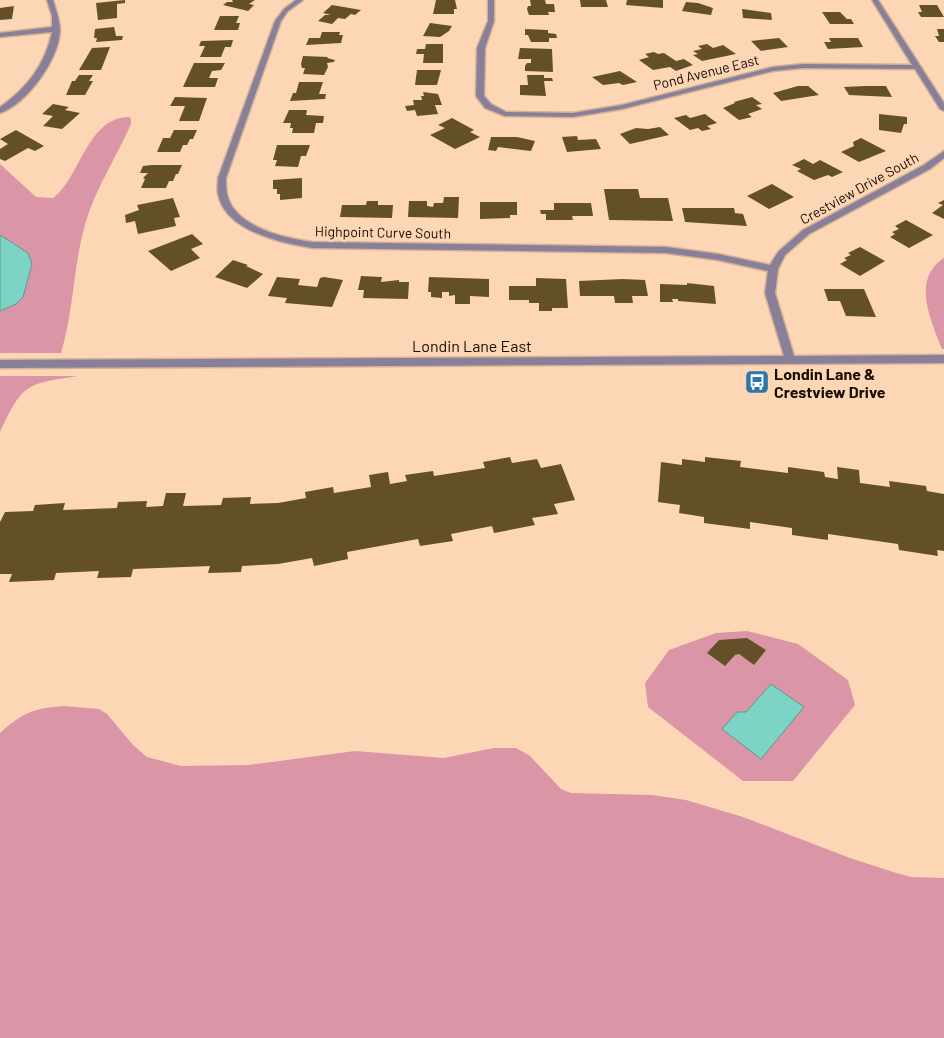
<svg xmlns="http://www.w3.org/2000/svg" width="944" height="1038" viewBox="0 0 944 1038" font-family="Barlow,sans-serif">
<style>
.green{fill:#da95a7}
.water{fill:#7dd3c5;stroke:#5f978a}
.building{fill:#634f28}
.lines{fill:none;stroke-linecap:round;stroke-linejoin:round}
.minor-casing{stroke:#d4b295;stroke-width:3}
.minor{fill:#887f98;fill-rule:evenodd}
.labels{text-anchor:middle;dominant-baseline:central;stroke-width:5;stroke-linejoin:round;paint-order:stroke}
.far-street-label{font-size:14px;fill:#190c02;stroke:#fdd6b5}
.street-label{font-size:16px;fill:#190c02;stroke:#fdd6b5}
.poi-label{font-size:16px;font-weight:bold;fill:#190c02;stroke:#fdd6b5;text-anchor:start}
</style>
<rect width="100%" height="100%" fill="#fdd6b5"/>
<g class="green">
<path d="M129,117L131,119V124C117,156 96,188 86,221C73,265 74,310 61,353H0V164L36,197L53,198C80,179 87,117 129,117Z"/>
<path d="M944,258V349H942C931,320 911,279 944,258Z"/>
<path d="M0,376H78C26,384 23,383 0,432Z"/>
<polygon points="747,631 798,644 848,680 855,705 793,781 743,781 648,707 645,683 669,650 716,633"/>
<path d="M64,706L99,709L107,714L133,745L147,757L181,766L249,765L355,751L444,758L494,748H516L530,756L561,789L571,793L652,795L686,800L743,817L850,858L893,872L911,877L944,878V1038H0V733C22,713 34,708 64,706Z"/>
</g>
<g class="water">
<polygon points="0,235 28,253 32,264 23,297 16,304 0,311"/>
<polygon points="771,684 804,707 761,759 722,729 737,712 746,712"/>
</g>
<g class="building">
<polygon points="125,0 125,3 117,4 117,18 98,20 96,3"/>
<polygon points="232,0 255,0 249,4 254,5 248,11 223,5 227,2 233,2"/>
<polygon points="436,0 455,0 457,9 454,9 454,14 433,14"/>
<polygon points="530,0 545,0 546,4 554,4 555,12 548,12 549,15 529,15 527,9 528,6 531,6"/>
<polygon points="580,0 606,0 608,7 581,7"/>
<polygon points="627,0 663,0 663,8 626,5"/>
<polygon points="686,2 698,3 713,8 711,15 682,11"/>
<polygon points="332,5 361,10 355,15 351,14 345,19 338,18 332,24 318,21 325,15 331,15 323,13"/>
<polygon points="919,5 937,5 944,17 921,17 918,12 922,12"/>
<polygon points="14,6 12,19 0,20 0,8"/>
<polygon points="742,9 771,13 772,20 743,18"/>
<polygon points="822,12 840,12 847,19 851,19 854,24 830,24"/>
<polygon points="220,16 239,16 236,23 240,23 238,30 214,30"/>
<polygon points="430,23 452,26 449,31 440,37 423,36"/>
<polygon points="114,27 116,36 123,36 122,40 96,42 97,38 94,38 95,29"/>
<polygon points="525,29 548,30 548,33 556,34 557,38 549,38 549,42 531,42 528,35 525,35"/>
<polygon points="937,29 944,29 944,42 939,42 935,36 939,36"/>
<polygon points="322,32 340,32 339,35 343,35 341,43 306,45 309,38 320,38"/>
<polygon points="779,38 788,47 761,51 751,41"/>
<polygon points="829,38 858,38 863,47 828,49 824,42 831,42"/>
<polygon points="233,40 231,47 225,47 221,57 200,57 205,46 199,46 201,41"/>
<polygon points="426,44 443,44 443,63 423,63 424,54 416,54 417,49 425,49"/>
<polygon points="707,44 713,48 723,45 736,54 702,61 693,55 698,54 693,51 702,49 698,46"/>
<polygon points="110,47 101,70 79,70 92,48"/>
<polygon points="520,48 552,49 553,72 525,71 525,66 527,63 531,63 531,59 518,59"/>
<polygon points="654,52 658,54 664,53 676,61 684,59 693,65 676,71 670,67 653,70 639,60 649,57 645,54"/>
<polygon points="303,56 328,57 327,58 335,60 334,62 327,63 328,67 324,75 303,74 305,68 302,68 301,64"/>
<polygon points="194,63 225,63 221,70 212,71 209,78 218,78 215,87 183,87"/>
<polygon points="417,70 441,70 437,85 415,85"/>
<polygon points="620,71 637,82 623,85 619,83 603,85 592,77"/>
<polygon points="79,75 93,75 89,81 93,81 85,95 66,95 72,81 75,81"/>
<polygon points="527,75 544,75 544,78 552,78 553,81 544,81 546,96 520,95 520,85 528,85"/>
<polygon points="299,82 323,82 319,94 326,94 325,99 290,101 293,93 296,93"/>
<polygon points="798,86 808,86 819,95 781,101 773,93"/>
<polygon points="865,86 886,86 892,97 849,95 844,87"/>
<polygon points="423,92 438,94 442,105 435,105 438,114 417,116 415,110 407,111 405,106 414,105 413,100 422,100 421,96 424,96"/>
<polygon points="175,97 207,98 199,121 179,121 185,106 170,106"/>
<polygon points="752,97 762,104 756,105 762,109 748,114 752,117 739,120 723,108 735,103 734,102"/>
<polygon points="53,104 69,107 65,110 80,113 62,129 43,126 53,116 42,114"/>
<polygon points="289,110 307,110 306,115 324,116 323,123 316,123 314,133 292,133 293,128 290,128 291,123 283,123"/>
<polygon points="705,114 717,123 707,126 711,129 702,131 698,128 690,130 674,118 686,115 690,118"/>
<polygon points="879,114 907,117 907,124 904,124 901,133 879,130"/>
<polygon points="452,118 474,130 470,132 480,137 455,149 430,135 445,128 438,125"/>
<polygon points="660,127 669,135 630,144 620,134 636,128 648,129"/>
<polygon points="16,130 44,146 35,151 28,148 5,161 0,159 0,149 8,144 0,139"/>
<polygon points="174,130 197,130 193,139 190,139 187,145 183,145 180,152 157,152 163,138 170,138"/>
<polygon points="577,136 578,140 596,139 601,149 567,152 562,137"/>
<polygon points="491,137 517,137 535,141 531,151 498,147 496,151 488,150"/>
<polygon points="861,138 886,151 859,162 841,152 854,146 853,142"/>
<polygon points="277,145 310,145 306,156 301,156 298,167 275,166 277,160 273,160"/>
<polygon points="804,159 813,164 820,160 843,172 832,177 828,175 814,180 797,171 801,169 792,165"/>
<polygon points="152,165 182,165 178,174 176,174 173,181 169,181 166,188 141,188 145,179 143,178 148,173 140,173 143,166"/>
<polygon points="302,178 302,198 280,200 280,194 277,194 277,189 273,189 273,180"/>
<polygon points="772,184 794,197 769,209 747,196"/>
<polygon points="604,189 638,189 640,198 668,198 673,221 609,220"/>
<polygon points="444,197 459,197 458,218 408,217 409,201 427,201 427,206 433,207 434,203 443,203"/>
<polygon points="173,198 180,217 174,218 176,226 138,234 135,221 126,223 125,215 139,210 137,205"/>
<polygon points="944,200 944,219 932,213 943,205 938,203"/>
<polygon points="367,201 378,201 378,205 393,205 392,218 340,217 342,205 366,205"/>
<polygon points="480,202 517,202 517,215 510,215 510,218 480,219"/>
<polygon points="554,203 591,203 593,216 572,216 573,220 546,220 546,214 541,214 540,210 554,210"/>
<polygon points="682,208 734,208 735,213 743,214 747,226 685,222"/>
<polygon points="906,220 933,235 909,248 890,237 895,234 892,232 899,229 895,226"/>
<polygon points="192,234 203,244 191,249 200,258 171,271 148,251"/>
<polygon points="860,247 885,261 860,276 840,264 847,260 844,258 851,255 848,253"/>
<polygon points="233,260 248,265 246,266 263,274 247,288 215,277"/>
<polygon points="361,276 382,277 381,282 399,280 399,282 409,282 408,299 363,298 364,290 358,290"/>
<polygon points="277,277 300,279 298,285 317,287 320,278 324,277 343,280 332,307 285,303 287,298 268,296"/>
<polygon points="429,277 489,279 489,297 470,296 470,304 455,304 455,295 449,296 449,292 442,292 442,298 431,297 431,292 428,292"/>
<polygon points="536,278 566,279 568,308 552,308 552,311 539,311 539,303 529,303 529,300 509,300 509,286 536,286"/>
<polygon points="622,279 645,280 648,296 632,296 633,303 615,303 614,296 580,296 579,281"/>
<polygon points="687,283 714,286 716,304 678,301 678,299 672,299 673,302 660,302 660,284 687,285"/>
<polygon points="824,289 864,289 876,317 846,316 840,301 828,301"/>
<polygon points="510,457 512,463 537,459 541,468 561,464 575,500 554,504 558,514 532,518 535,525 494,533 492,526 451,534 453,541 420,546 418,539 347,552 348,559 314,566 312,558 278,564 242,566 241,572 208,573 210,566 133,569 131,577 97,578 99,571 56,573 54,580 9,582 12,574 0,574 0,522 5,512 33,511 35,505 65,503 63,510 117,508 118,502 147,501 146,507 163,506 166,493 186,493 183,506 221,505 223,498 251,497 250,504 278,503 306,498 305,492 333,487 334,493 371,487 369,475 388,472 390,484 407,481 405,475 433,471 434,476 485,468 483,462"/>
<polygon points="705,457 741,461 740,467 788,473 788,467 824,472 825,477 838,479 837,467 859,470 860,483 890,487 889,481 926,486 927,491 944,494 944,551 937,550 938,556 899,550 898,544 828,534 828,540 792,535 792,528 750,522 750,529 704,523 704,517 679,513 680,505 658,502 661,462 682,465 682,459 705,462"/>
<polygon points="747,638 766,650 754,665 739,654 735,655 725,666 707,653 719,640"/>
</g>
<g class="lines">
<defs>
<g id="minor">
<path d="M47,0H53C56,10 60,21 60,30C60,58 27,104 0,113V107C27,88 45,65 52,32L0,37V33L52,27V16Z"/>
<path d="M296,0H303L288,11L281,21L226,178C226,183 226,189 227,194C234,227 284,238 312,242L666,247L718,254L770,265L778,252L803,230L924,165L944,151V158L930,169L809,234L785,255L778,269L775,293L794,356L944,355V363L0,368V360L784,356L765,293L768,271L718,260L666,253L312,248C281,243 225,231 218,194C217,189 218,183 218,178L275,21L284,9Z"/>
<polygon points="488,0 494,0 494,21 485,48 484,96 491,104 506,112 573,113 622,105 773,67 803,64 912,65 872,0 878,0 944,103 944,111 940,109 915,69 803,68 773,71 622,109 573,117 505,116 485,108 476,96 477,48 488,21"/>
</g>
</defs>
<use href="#minor" class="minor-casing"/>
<use href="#minor" class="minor"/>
</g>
<defs>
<symbol id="bus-square" viewBox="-11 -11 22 22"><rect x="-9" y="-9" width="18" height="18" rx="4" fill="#2b77aa" stroke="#fdd6b5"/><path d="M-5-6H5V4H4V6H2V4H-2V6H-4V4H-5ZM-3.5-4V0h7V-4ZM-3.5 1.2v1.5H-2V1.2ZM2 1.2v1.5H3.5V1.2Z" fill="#fff"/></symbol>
</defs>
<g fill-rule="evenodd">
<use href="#bus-square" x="743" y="368" width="28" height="28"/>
</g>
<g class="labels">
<g class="far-street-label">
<text transform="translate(706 72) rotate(-14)">Pond Avenue East</text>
<text transform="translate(859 188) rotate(-29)">Crestview Drive South</text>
<text transform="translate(383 232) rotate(1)">Highpoint Curve South</text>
</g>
<g class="street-label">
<text x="472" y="345">Londin Lane East</text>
</g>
<g class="poi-label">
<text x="774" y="373">Londin Lane &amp;<tspan x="774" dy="18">Crestview Drive</tspan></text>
</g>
</g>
</svg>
